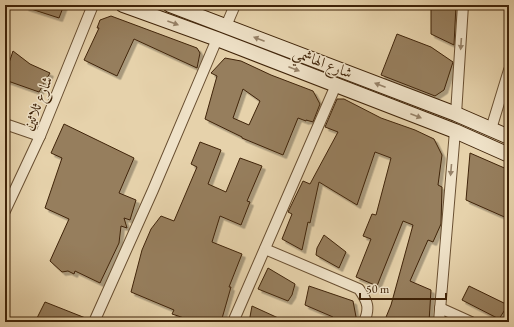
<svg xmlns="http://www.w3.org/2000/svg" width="514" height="327" viewBox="0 0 514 327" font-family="'EB Garamond',Amiri,serif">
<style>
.building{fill:#967e5d;stroke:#3f2308;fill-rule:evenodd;filter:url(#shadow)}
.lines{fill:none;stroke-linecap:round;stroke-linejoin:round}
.minor-casing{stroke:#694f31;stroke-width:12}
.secondary-casing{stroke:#3f2308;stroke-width:16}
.minor{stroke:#efe2c8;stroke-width:10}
.secondary{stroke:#efe2c8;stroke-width:14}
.oneway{fill:#978268}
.labels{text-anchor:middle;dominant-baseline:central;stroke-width:3;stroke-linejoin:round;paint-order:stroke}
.street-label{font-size:15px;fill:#3f2308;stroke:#efe2c8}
</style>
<defs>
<filter id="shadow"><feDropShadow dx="3.5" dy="3.5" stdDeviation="0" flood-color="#0004"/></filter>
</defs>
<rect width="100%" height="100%" fill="#e6d2ab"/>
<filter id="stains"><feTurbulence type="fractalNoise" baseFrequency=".005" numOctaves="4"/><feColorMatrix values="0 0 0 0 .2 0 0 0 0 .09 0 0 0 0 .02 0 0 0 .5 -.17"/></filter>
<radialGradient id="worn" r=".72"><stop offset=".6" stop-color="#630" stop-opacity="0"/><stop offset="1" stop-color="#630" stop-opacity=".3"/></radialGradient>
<g class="building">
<polygon points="26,5 64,5 59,18 25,7"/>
<polygon points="431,5 456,5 454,45 431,34"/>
<polygon points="111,16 197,48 200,53 197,68 134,39 117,76 84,60 99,28 97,28 100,20"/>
<polygon points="397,34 431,47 453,62 444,90 435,96 381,75"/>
<polygon points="13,51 30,64 50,73 39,92 5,80 5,75"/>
<path d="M225,58L241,61L271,75L313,91L320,104L313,122L306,120V121L298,118L283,155L242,138V137L205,119L217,76L211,73ZM243,89L260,101L249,125L233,118Z"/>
<polygon points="337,99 344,99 381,118 415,130 434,139 442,155 438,185 442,187 441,224 433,242 428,240 410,281 431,290 429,322 384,322 391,305 413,225 403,221 377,286 356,277 371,239 363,236 372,214 376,215 391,158 375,152 357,205 319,182 310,223 308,222 302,250 282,239 292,214 288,212 303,181 310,184 338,132 325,127"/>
<polygon points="64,124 134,158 119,193 136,200 130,220 124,218 127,228 121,226 119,243 100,283 75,271 74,274 68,271 62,272 50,261 69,219 45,208 62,158 51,153"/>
<polygon points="200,142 221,150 208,184 226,192 240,158 262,166 247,201 250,202 241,225 220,216 212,242 242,254 229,287 231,287 221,322 196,322 172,314 174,310 131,292 142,250 151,229 161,216 174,221 197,167 191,164"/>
<polygon points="470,153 509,170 509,219 466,200"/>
<polygon points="324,235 346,252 339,268 316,255 317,248"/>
<polygon points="268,268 295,284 292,295 288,301 258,289"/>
<polygon points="309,286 353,301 357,322 333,322 333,317 305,305"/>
<polygon points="469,286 508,305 499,319 462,300"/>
<polygon points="45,302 88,319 88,322 35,322"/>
<polygon points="252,306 287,322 249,322"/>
</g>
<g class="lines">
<defs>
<g id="minor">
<polyline points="226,26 235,5"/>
<polyline points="456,114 463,5"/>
<polyline points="5,124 40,136"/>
<polyline points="491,129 509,70"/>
<polyline points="5,211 40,136 93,5"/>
<path d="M265,249L359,289C368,302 370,308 364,322"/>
<polyline points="440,308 471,322"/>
<polyline points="94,322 153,190 217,39"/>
<polyline points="233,322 336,85"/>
<polyline points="439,322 455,131"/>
</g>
<g id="secondary">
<polyline points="123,5 217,39 455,131 509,155"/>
<polyline points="170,5 456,114 509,137"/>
</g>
</defs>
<use href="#minor" class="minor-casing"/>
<use href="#secondary" class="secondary-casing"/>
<use href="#minor" class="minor"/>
<use href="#secondary" class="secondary"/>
</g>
<defs><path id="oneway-solid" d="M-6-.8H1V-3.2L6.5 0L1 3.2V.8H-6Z"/></defs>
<g class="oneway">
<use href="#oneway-solid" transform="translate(173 23) rotate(20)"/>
<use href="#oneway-solid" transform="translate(259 39) rotate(-159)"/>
<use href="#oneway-solid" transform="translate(461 44) rotate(94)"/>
<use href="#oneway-solid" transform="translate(294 69) rotate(21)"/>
<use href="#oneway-solid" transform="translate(380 85) rotate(-159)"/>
<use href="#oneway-solid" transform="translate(416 116) rotate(21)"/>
<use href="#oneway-solid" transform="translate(451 170) rotate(95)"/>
</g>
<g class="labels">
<g class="street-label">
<text transform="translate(323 62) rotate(21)">شارع الهاشمي</text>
<text transform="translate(37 103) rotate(-68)">شارع ثلاثين</text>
</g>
</g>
<rect width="514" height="327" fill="none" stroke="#e6d2ab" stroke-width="20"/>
<rect x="6" y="6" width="502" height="315" fill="none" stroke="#3f2308" stroke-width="2"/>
<rect x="10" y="10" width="494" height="307" fill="none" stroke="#3f2308"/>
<path d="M360 293v6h86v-6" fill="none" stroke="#3f2308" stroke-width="2"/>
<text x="366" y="293" font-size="12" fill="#3f2308" stroke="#efe2c8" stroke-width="3" paint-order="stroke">50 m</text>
<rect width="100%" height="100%" filter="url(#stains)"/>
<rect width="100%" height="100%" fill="url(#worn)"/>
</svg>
